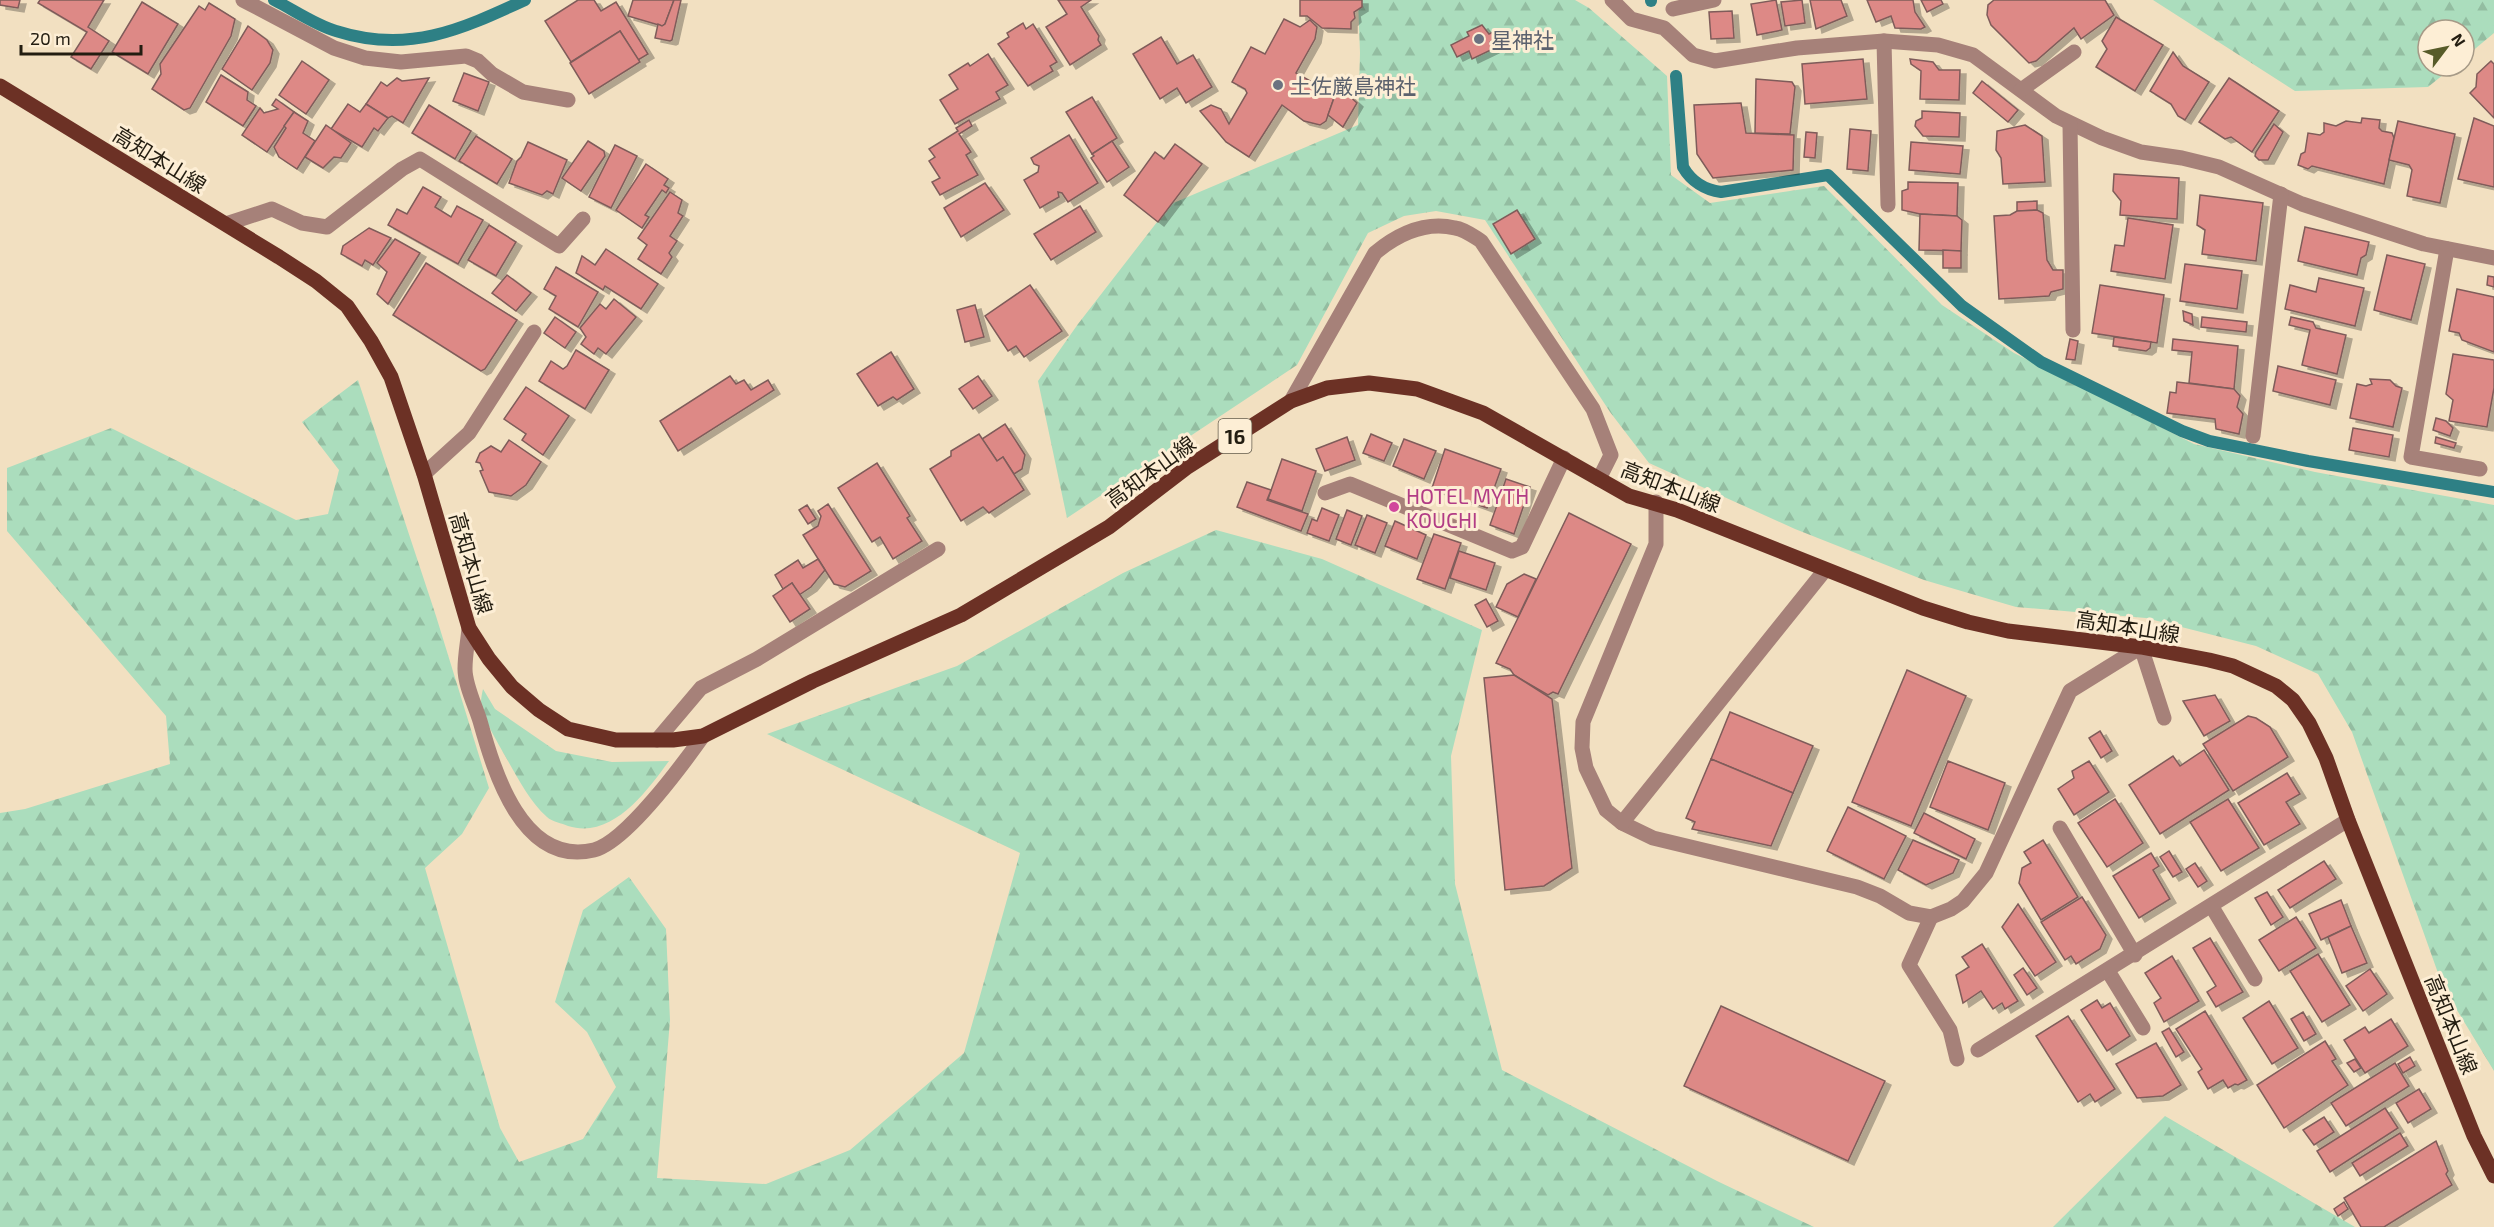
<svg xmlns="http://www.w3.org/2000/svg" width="2494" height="1227" viewBox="0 0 2494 1227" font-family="'Exo 2','Noto Sans JP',sans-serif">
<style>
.forest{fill:url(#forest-firs)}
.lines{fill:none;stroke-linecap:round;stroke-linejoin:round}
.stream{stroke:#2e8085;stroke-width:12}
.building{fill:#dd8986;stroke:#7f5c5a;stroke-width:1.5;filter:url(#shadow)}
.lane{stroke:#a68179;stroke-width:15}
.street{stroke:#a68179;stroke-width:15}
.primary{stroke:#6c3125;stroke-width:15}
.worship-dot{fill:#6b7280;stroke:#fdeed5;stroke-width:2}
.hotel-dot{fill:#d1479c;stroke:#fdeed5;stroke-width:2}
.labels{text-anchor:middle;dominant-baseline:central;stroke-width:6;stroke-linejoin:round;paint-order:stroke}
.shield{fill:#fdeed5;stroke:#645c4c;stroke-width:1.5}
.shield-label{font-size:20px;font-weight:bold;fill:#231d11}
.worship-label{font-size:21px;fill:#5b616d;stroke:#fdeed5;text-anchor:start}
.street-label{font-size:21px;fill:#231d11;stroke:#fdeed5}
.hotel-label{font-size:21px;fill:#b23c85;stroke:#fdeed5;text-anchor:start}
</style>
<defs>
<pattern id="forest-firs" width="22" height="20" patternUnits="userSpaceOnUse" patternTransform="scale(1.5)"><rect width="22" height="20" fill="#abddbd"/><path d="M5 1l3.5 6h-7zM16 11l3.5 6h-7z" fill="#93bda1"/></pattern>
<filter id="shadow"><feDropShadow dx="6" dy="4" stdDeviation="0" flood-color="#0004"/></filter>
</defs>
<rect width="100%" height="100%" fill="#f2e0c1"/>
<g class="forest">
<polygon points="1358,0 1575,0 1589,8 1667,76 1671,175 1710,203 1824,186 1942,305 2014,353 2194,444 2315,472 2494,505 2494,1071 2443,987 2352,732 2318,674 2256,646 2146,618 2016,607 1924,580 1795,529 1649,463 1610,412 1485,220 1436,211 1404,216 1368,233 1297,365 1067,518 1038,381 1078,324 1171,204 1358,125 1360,53"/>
<polygon points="2153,0 2494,0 2494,33 2464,58 2464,30 2428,30 2428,66 2454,66 2428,87 2295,91"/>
<polygon points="358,380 436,616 489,788 462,834 425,868 500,1128 519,1162 583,1139 616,1087 587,1032 555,1002 583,910 629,877 666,929 670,1020 657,1178 766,1184 850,1150 964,1053 1020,853 767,734 957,666 1123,573 1216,530 1322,559 1482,630 1451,756 1455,884 1502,1070 1717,1181 1814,1227 0,1227 0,813 25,809 170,764 166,716 7,531 7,468 111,428 296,520 328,514 339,470 302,422"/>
<path d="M483,689L495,709L556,751L612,762L669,761C647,791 612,840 568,826C562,823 552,822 547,817C530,802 519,780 508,761C501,748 481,716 481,703C481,698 482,693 483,689Z"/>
<polygon points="2165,1116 2355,1227 2053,1227"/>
</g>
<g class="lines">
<g class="stream">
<path d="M274,0C294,10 315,25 336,31C408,54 460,30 525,0"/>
<polyline points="1651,0 1651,1"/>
<path d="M1676,76L1683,167C1691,181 1705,190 1721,192L1828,175L1962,306L2041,362L2182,431L2209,441L2308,461L2494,492"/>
</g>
</g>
<g class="building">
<polygon points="0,0 20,0 18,8 0,5"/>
<polygon points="40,0 104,0 88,27 109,41 91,69 71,57 87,32 38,3"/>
<polygon points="578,0 594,0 601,11 616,2 648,54 638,60 620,31 571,62 545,21"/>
<polygon points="633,0 674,0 665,24 662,26 628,16"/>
<polygon points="674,0 681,0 672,40 670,41 655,38 658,24 662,26 665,24"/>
<polygon points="1058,0 1091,0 1081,7 1099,36 1098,40 1101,45 1070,65 1046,27 1067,14"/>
<polygon points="1300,0 1362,0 1362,7 1354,12 1355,18 1351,22 1351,29 1322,28 1307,16 1300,16"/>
<polygon points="1776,0 1782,30 1757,35 1751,4"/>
<polygon points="1802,0 1805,23 1785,26 1781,2"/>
<polygon points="1810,0 1841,0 1847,16 1816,29"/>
<polygon points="1867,0 1913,0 1915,12 1925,27 1921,29 1895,28 1891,16 1876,22"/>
<polygon points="1921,0 1941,0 1943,4 1927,12"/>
<polygon points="1994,0 2105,0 2114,15 2081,39 2074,28 2036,61 2029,63 1991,25 1987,15 1988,5"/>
<polygon points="142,2 178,24 148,74 112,52"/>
<polygon points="209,3 235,19 231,36 190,108 184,110 152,89 161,74 160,64 199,6 205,10"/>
<polygon points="1732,11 1734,38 1711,39 1709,12"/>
<polygon points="2116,17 2163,45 2135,91 2096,67 2107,49 2102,41"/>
<polygon points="1284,19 1300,27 1310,20 1317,27 1315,39 1296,73 1335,95 1326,121 1320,125 1304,121 1282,105 1249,157 1226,142 1200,111 1211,105 1221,109 1229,124 1247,93 1245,89 1232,82 1251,47 1265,54"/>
<polygon points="1023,23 1026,29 1033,24 1057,62 1050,66 1053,71 1028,86 998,44 1009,37 1007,33"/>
<polygon points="1482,25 1489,34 1499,29 1502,36 1490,42 1493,49 1472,59 1469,51 1457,57 1451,45 1469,36 1467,32"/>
<polygon points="248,26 267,40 273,50 270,63 252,90 222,69"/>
<polygon points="620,31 640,62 589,94 570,63"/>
<polygon points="1161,37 1177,64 1193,55 1212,87 1186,103 1177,88 1160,99 1133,54"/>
<polygon points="2173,52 2183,66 2209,82 2185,120 2178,116 2171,104 2150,91"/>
<polygon points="988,54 1008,85 996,92 1000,99 955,124 940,100 958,89 949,75 968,63 970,66"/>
<polygon points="1863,59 1867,99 1805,104 1802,64"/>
<polygon points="1910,59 1933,62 1939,70 1960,70 1959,100 1920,99 1921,71 1911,64"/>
<polygon points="302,61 329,80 306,114 279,95"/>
<polygon points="2491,61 2494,64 2494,118 2470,93 2476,87 2477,74"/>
<polygon points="464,73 489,82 478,111 453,101"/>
<polygon points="221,75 248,92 247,100 256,106 243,126 206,102"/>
<polygon points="397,78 402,81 429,78 403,123 392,116 388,118 366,104 381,82 387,86"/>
<polygon points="2229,78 2279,111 2252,152 2231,137 2225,139 2199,122"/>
<polygon points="1756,79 1792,82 1795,87 1790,134 1755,133"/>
<polygon points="1982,81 2018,110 2008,122 1973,93"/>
<polygon points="1344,91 1357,103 1343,127 1328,115 1335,95"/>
<polygon points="1092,97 1117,138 1092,154 1066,112"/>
<polygon points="276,99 294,112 267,152 242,135 260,108 264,113 278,109 272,105"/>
<polygon points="1741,103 1746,133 1794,135 1793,170 1713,178 1697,154 1694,105"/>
<polygon points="348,104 360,112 366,104 388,118 378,131 374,128 362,147 331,129"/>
<polygon points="429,105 471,131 455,159 412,133"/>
<polygon points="1922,111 1960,113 1959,137 1923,136 1915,126 1916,121 1922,118"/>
<polygon points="294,112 308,121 303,133 315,141 297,169 279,157 274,147 286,128 284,126"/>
<polygon points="2362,118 2380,120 2379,128 2382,131 2392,133 2394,138 2384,184 2312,166 2308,169 2298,165 2301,154 2305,152 2308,133 2320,135 2324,132 2324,123 2336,126 2346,121 2361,123"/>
<polygon points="2474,118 2494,126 2494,187 2458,179"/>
<polygon points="969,120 972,126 959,134 971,152 966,155 978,175 940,195 932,182 940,178 929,161 935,157 929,149 958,131 956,128"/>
<polygon points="2398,121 2455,134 2440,203 2407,196 2412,170 2409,165 2389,160"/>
<polygon points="2274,124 2283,132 2268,160 2259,160 2255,156 2256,152"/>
<polygon points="326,125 351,143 341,158 334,157 323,168 305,157"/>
<polygon points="2025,125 2042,136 2045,182 2003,184 2001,158 1996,150 1997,131"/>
<polygon points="1850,129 1871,131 1868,171 1847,169"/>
<polygon points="1806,132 1817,133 1815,158 1804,157"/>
<polygon points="1069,135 1098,183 1068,202 1062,193 1058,192 1059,197 1040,208 1024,180 1038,172 1039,166 1034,164 1031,158"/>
<polygon points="476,136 512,159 497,184 459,161"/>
<polygon points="588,141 604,151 605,156 581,191 562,178"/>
<polygon points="1112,141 1129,167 1107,182 1091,158 1094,156 1092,154"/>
<polygon points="528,142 567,160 553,194 547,191 542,195 509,183 517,161 521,157"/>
<polygon points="1911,142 1963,146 1960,174 1909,170"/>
<polygon points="1175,144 1202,164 1158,222 1124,195 1155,152 1164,159"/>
<polygon points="615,145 637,156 611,208 589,197"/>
<polygon points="646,164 668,179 664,185 669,188 666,193 662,190 645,215 649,217 642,228 616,210"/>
<polygon points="2114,174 2179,178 2177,219 2120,215 2121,201 2113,191"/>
<polygon points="1908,182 1958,183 1957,216 1920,214 1902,210 1902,191 1908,189"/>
<polygon points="985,183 1004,210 961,237 944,208"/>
<polygon points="423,187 441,197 435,207 451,217 457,206 483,220 458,264 388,225 397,209 407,214"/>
<polygon points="670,192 682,200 678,213 683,216 670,236 677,241 669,253 672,257 661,274 638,259 647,245 638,238"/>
<polygon points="2200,195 2263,203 2256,261 2202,254 2205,230 2197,225"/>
<polygon points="2037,201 2037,210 2017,211 2017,202"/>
<polygon points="1080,206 1096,232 1051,260 1034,234"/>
<polygon points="1517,210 1535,239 1511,254 1493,224"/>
<polygon points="2037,210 2043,213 2047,260 2053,270 2063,270 2063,289 2051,292 2049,296 1999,299 1994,216 2010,215 2017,211"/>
<polygon points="1920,214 1957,216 1962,220 1961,251 1919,250"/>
<polygon points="2128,218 2173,225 2165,279 2111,271 2115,245 2124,246"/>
<polygon points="489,225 516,242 496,276 468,260"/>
<polygon points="2305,227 2369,242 2366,255 2361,258 2357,275 2298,261"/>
<polygon points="369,228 391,238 373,265 365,260 362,266 341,254 343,246"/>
<polygon points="395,239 420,253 388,304 377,294 387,272 377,263"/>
<polygon points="606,249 658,284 641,309 605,286 603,290 576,273 582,256 595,265"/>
<polygon points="1943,250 1961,251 1961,268 1943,268"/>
<polygon points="2387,255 2425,264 2411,320 2374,310"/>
<polygon points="426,263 517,320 485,369 481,371 393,315"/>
<polygon points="2185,264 2242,271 2237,309 2180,301"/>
<polygon points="556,267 598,292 578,327 549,309 556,296 544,289"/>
<polygon points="507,275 531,293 516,311 492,293"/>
<polygon points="2488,276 2494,277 2494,287 2487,285"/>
<polygon points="2319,278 2364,288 2355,326 2285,309 2290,285 2316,292"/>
<polygon points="1030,285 1062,331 1024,357 1016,346 1008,351 985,316"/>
<polygon points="2100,285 2164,295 2157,343 2092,333"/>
<polygon points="2457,289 2494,297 2494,352 2462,340 2459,333 2449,331"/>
<polygon points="614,299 636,317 606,354 598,348 594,354 581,344 586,337 580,328 600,304 606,309"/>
<polygon points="975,305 984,337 965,342 957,310"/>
<polygon points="2183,311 2192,314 2193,325 2184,321"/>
<polygon points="555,317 576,332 565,348 544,333"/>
<polygon points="2202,317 2247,322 2246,332 2201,327"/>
<polygon points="2291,317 2313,322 2316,328 2346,335 2337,374 2302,365 2310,330 2289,325"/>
<polygon points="2114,337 2151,342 2150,348 2146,351 2113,346"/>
<polygon points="2070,339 2078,341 2075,360 2066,359"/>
<polygon points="2173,339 2238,346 2234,389 2189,383 2192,352 2172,350"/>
<polygon points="576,350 609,370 585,409 539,381 551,361 563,369 567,366"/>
<polygon points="891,352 914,389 897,400 893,397 878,406 857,374"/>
<polygon points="2453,354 2494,360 2494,388 2487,427 2449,421 2453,400 2446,394"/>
<polygon points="2278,366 2336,380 2330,405 2273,391"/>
<polygon points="730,376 736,384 744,380 751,390 768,380 774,390 678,451 660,421"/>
<polygon points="978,376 992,396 973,409 959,389"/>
<polygon points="2370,379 2390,380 2396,386 2402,388 2393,427 2350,418 2357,384 2366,386 2372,384"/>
<polygon points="2177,382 2234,389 2240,396 2237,407 2243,414 2239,434 2216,429 2215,419 2167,413 2170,392 2176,393"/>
<polygon points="526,387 569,416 543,455 522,440 526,434 504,419"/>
<polygon points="2436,418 2446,421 2453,428 2450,436 2433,430"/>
<polygon points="1005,424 1025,455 1022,469 1014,474 1003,457 997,461 982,439"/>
<polygon points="2353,428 2393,435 2389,457 2349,450"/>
<polygon points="979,434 997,461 1003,457 1024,490 989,513 983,507 961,521 930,469 951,456 951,451"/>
<polygon points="1371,434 1392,443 1384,461 1363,453"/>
<polygon points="1347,437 1355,460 1325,471 1316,449"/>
<polygon points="2436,437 2456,443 2454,448 2435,443"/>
<polygon points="1404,439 1436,451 1424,479 1393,466"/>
<polygon points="509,440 541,462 526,485 511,496 489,492 480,471 483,470 480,463 476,462 480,453 491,446 501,452"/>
<polygon points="1445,449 1501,469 1487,508 1432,488"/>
<polygon points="1282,459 1316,471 1302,511 1268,499"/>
<polygon points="877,463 910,516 907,518 922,541 893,559 880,537 872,542 838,488"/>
<polygon points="1506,479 1530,487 1514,534 1490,525"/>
<polygon points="1247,482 1271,490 1267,500 1308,514 1301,531 1237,507"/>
<polygon points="828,504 871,571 845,587 834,584 803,535 818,526 821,516 818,511"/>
<polygon points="807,505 816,519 808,524 799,510"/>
<polygon points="1322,508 1339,515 1329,541 1307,533 1312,519 1317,521"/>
<polygon points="1347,510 1362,516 1351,545 1336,539"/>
<polygon points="1569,513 1631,544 1558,694 1553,692 1548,695 1514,675 1510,669 1496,663"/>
<polygon points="1367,515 1387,523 1375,553 1355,545"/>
<polygon points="1395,521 1426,535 1417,559 1385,546"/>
<polygon points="1434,534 1461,543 1445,589 1417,579"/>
<polygon points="1459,551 1495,563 1486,590 1450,578"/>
<polygon points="818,559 825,570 811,587 799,595 792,583 783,589 775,575 798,560 803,568"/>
<polygon points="1524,574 1536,579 1518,617 1496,607 1507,584"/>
<polygon points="792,583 810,609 790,622 773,596"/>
<polygon points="1486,599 1498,621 1487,627 1475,605"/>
<polygon points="1907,670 1966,696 1911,826 1852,802"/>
<polygon points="1514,675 1552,699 1572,868 1544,886 1505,890 1484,678"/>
<polygon points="2215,695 2230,721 2204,736 2183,701"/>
<polygon points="1730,712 1813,746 1793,793 1711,759"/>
<polygon points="2248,716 2256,718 2270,727 2288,757 2233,791 2203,744"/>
<polygon points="2100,731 2112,751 2101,758 2089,738"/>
<polygon points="2204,750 2229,790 2160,834 2129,785 2173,756 2180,766"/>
<polygon points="1711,759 1793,793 1771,846 1692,829 1695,822 1686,818"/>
<polygon points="1948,761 2005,783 1988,830 1930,807"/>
<polygon points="2089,761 2109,792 2074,815 2058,789 2074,778 2072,771"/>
<polygon points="2287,773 2300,794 2286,802 2300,824 2264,845 2238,803"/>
<polygon points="2115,799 2143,843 2107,867 2078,823"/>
<polygon points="2228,799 2259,848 2221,871 2190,822"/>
<polygon points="1848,807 1906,836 1884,879 1827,851"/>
<polygon points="1924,813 1975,839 1966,859 1914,833"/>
<polygon points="1913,840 1959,860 1953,873 1926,885 1898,870"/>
<polygon points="2043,840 2078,897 2041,920 2019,883 2022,868 2031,863 2024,852"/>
<polygon points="2169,851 2182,872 2173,877 2160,857"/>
<polygon points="2151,853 2159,866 2153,870 2170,899 2139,918 2113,876"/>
<polygon points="2324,861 2336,879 2290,908 2278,890"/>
<polygon points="2195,863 2207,881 2198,887 2186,869"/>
<polygon points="2267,892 2283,917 2271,925 2255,898"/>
<polygon points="2082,897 2106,935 2100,949 2076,964 2071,956 2065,960 2041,922"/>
<polygon points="2341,900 2351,926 2321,940 2309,914"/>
<polygon points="2018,904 2056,962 2035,976 2002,927"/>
<polygon points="2296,917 2316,948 2279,971 2259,940"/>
<polygon points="2351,926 2367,963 2342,973 2328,937"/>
<polygon points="2210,938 2243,992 2216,1007 2207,992 2216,986 2193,948"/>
<polygon points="1982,944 2018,1001 2005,1009 2002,1003 1993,1009 1981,991 1963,1003 1956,975 1969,967 1962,957"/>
<polygon points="2318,954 2350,1005 2322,1022 2290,971"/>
<polygon points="2172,956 2199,1001 2164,1022 2154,1003 2161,998 2145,973"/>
<polygon points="2023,968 2037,988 2027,995 2014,975"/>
<polygon points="2370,969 2387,994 2363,1011 2346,986"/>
<polygon points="2097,1000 2102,1008 2110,1003 2130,1036 2107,1051 2081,1010"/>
<polygon points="2269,1001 2298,1048 2272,1064 2243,1018"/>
<polygon points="1721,1006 1885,1081 1848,1161 1684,1086"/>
<polygon points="2205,1011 2247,1080 2238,1085 2235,1084 2228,1088 2223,1080 2208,1089 2198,1072 2202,1069 2176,1029"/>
<polygon points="2303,1012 2316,1034 2304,1041 2291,1019"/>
<polygon points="2068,1016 2115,1089 2095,1102 2090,1094 2078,1102 2036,1036"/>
<polygon points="2391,1019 2408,1046 2365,1073 2344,1040 2365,1027 2369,1033"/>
<polygon points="2169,1028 2184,1052 2176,1057 2162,1032"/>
<polygon points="2325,1041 2336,1059 2332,1061 2348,1085 2284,1128 2257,1085"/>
<polygon points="2156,1043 2181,1085 2163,1096 2137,1098 2116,1064"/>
<polygon points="2410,1057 2415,1066 2403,1073 2398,1064"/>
<polygon points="2355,1059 2361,1068 2354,1072 2347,1063"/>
<polygon points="2395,1063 2409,1086 2346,1126 2331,1103"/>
<polygon points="2419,1089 2431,1109 2408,1123 2396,1103"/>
<polygon points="2385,1108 2398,1128 2330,1172 2317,1151"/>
<polygon points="2324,1117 2334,1132 2314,1145 2303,1130"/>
<polygon points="2400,1133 2408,1146 2360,1176 2352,1163"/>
<polygon points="2436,1141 2448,1171 2446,1174 2452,1185 2384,1227 2361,1227 2344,1198"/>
<polygon points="2344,1202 2348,1209 2338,1216 2334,1209"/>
</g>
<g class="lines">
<g class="lane">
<polyline points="1325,493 1350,484 1512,551 1522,547 1564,458"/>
<polyline points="1931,917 1909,965 1950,1030 1957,1059"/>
</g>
<g class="street">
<polyline points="243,0 334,48 365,58 401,62 466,56 478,61 492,74 523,92 568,100"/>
<polyline points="1612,0 1631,19 1664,28 1693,55 1715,61 1797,48 1884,41 1938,45 1973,55 2056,116 2102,138 2141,152 2182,158 2219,167 2302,204 2424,244 2494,258"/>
<polyline points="1673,9 1714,0"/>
<polyline points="1884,41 1888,205"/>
<polyline points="2021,90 2074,52"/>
<polyline points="2070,124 2073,330"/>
<polyline points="226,224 272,209 302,223 327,227 402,169 420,159 559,246 583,219"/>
<polyline points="2447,249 2411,457 2480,469"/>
<path d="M1291,401L1375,253C1398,234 1425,221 1455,228C1464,229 1473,236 1481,241L1593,409L1611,455L1599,479"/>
<polyline points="2253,436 2281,194"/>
<polyline points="424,474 469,433 534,332"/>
<polyline points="1656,502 1656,544 1583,722 1582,748 1586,768 1606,810 1622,823 1653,838 1857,887 1880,896 1909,913 1931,917 1951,909 1963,901 1986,873 2070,691 2141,647 2164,718"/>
<path d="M469,628C468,641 465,655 465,669C465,685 475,705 480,721C494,771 522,867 594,850C626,842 683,764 703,736"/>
<polyline points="657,740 701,688 757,659 938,549"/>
<polyline points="1622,823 1825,570"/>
<polyline points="2060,828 2135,955"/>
<polyline points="2212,907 2255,979"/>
<polyline points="2108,971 2143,1028"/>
<polyline points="1978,1050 2348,820"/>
</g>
<polyline class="primary" points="0,86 279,257 316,281 347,306 371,341 391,377 424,474 469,628 489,659 512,687 539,710 568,729 616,740 673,740 703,736 813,681 961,615 1109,527 1186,468 1291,401 1327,388 1369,383 1417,389 1483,413 1629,496 1677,510 1923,608 1968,622 2008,631 2141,647 2209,660 2233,666 2276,686 2293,700 2309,723 2326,758 2348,820 2474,1136 2494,1176"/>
</g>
<g class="worship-dot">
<circle cx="1479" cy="39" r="6"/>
<circle cx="1278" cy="85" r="6"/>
</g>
<circle class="hotel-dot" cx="1394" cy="507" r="6"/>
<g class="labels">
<rect class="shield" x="1218.5" y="419" width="33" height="34" rx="4.5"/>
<g class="shield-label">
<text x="1235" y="436">16</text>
</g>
<g class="worship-label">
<text x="1491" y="39">星神社</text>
<text x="1290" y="85">土佐厳島神社</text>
</g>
<g class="street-label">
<text transform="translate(160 159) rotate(32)">高知本山線</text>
<text transform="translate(1150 471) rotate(-36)">高知本山線</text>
<text transform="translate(1671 486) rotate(21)">高知本山線</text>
<text transform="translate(472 563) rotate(74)">高知本山線</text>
<text transform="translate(2128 626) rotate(9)">高知本山線</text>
<text transform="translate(2452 1024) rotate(68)">高知本山線</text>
</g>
<g class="hotel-label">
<text x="1406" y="495">HOTEL MYTH<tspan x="1406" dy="24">KOUCHI</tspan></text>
</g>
</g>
<g transform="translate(2446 48) rotate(58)"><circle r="28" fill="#fdeed5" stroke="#a69a87" stroke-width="1.5"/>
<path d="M0-4.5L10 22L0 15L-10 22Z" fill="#575b29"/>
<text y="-9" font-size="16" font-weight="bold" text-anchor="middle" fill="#231d11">N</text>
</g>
<path d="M21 45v9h120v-9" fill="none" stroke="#231d11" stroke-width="3"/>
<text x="30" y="45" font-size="18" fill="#231d11" stroke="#fdeed5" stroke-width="4.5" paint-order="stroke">20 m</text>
</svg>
